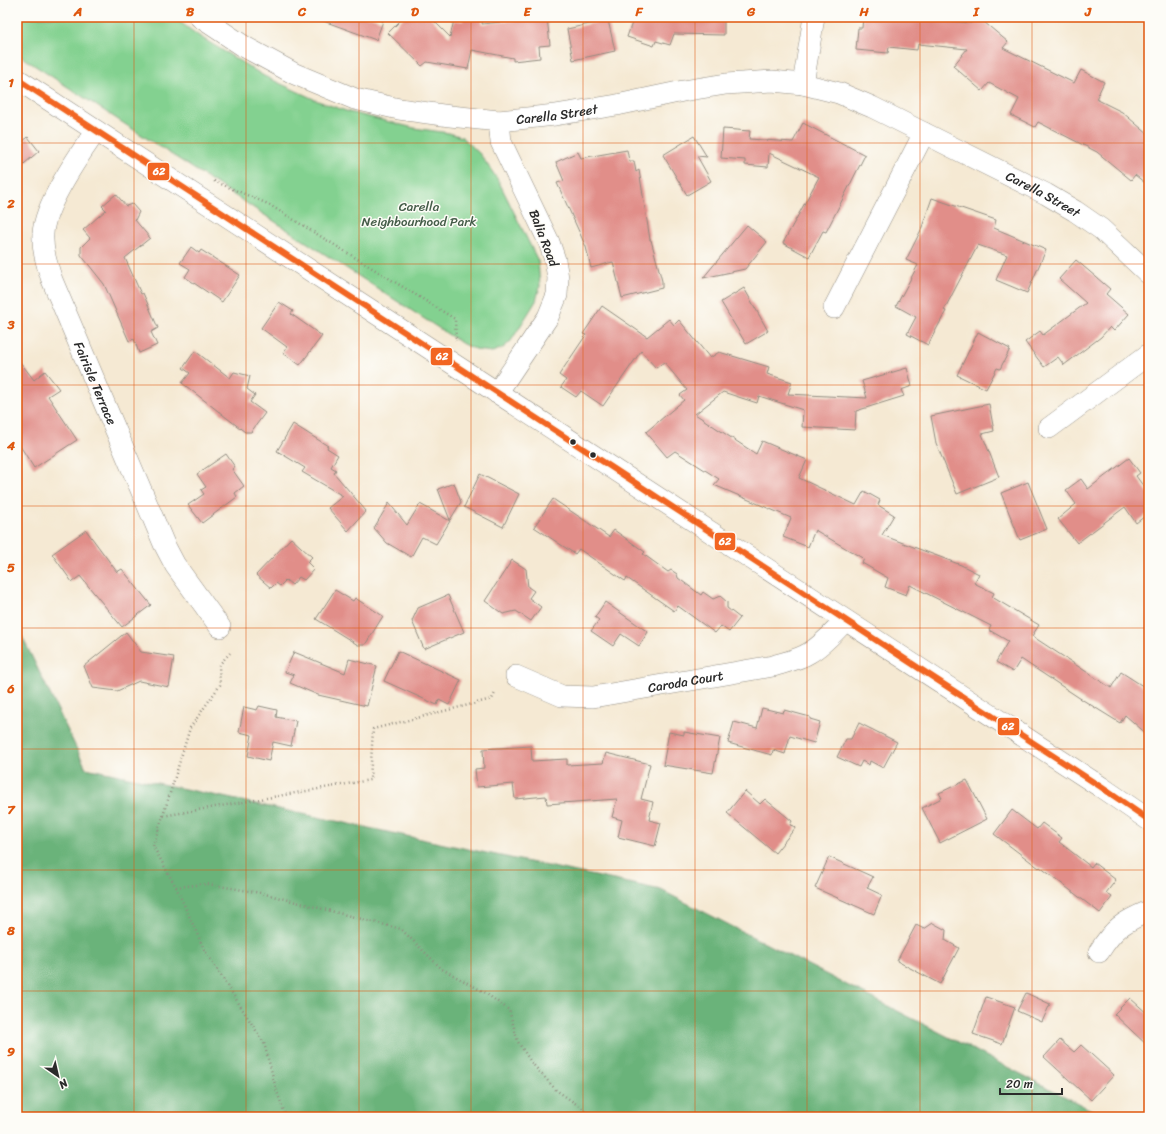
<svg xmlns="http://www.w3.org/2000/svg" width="1166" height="1134" viewBox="0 0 1166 1134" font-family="Sriracha,sans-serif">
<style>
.green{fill:#83d190;stroke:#577e5e}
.forest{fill:#6ab37a;stroke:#4a6f52}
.building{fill:#e18e89}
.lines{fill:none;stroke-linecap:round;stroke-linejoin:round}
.minor-casing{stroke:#908a7f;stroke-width:22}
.path{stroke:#908a7f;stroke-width:2.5;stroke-dasharray:1 3;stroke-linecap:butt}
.minor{stroke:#fff;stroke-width:21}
.bus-1-casing{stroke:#fdfcf7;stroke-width:9}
.bus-1{stroke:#f26522;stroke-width:6}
.grid{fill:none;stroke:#df570e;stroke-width:1;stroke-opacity:0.55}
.bus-dot{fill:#2b2b2b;stroke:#fdfcf7;stroke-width:1.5}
.labels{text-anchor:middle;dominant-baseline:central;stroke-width:3;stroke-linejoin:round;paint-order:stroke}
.street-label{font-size:13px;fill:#2b2b2b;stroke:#fdfcf7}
.park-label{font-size:13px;fill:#455d49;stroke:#fdfcf7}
.line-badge{stroke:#fdfcf7;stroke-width:1.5}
.badge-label{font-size:11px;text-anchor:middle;font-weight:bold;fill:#fff}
.neatline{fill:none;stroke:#df570e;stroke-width:1.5}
.grid-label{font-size:13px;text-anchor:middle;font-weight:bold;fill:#df570e}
</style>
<rect width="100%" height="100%" fill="#fdfcf7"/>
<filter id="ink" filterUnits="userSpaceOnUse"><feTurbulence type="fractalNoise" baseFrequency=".025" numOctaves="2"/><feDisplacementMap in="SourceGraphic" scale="8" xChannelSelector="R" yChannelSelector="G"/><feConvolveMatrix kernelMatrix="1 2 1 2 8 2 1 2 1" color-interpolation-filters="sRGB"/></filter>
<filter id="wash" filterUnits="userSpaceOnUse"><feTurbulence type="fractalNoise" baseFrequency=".012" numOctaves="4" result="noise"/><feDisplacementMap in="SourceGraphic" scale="16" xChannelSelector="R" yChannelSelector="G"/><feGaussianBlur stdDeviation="0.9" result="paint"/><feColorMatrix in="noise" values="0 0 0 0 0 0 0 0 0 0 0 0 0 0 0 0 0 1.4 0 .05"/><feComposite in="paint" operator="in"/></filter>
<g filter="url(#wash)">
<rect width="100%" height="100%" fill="#f5e9d3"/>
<polygon class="green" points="17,17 173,17 199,36 264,76 318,101 349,112 414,128 449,133 462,137 480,154 498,180 538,261 540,286 536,301 511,341 503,348 492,352 477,350 463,344 17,54"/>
<polygon class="forest" points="17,626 86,768 661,890 1105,1117 17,1117"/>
<g id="blocks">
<g class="building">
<polygon points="318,17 371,17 383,21 376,40 318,19"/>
<polygon points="404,17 430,17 450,37 454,20 463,21 463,17 483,17 482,24 547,17 550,45 539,46 540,58 513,61 513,58 472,50 468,69 427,62 422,66 388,33"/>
<polygon points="634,17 720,17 720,19 724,20 724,35 674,34 670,45 656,41 654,46 627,37"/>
<polygon points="863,17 929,17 929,19 971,23 976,17 978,17 1008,42 1003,48 1074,83 1081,70 1104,82 1096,99 1122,112 1149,135 1149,186 1135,175 1131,180 1097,152 1038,122 1035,127 1011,115 1019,99 989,83 982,91 953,66 967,49 918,44 917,50 889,47 888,53 856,50 858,28 862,28"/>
<polygon points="608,20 615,51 573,60 567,29"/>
<polygon points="803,123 865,155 826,232 823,231 809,257 783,243 819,177 769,153 768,167 745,165 745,160 721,158 723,129 750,131 749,139 793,142"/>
<polygon points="694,136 707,157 697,156 711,181 687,195 663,155"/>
<polygon points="28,137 39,151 17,170 17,146"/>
<polygon points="627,150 629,161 634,161 636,172 639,170 650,240 651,240 662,281 662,288 622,298 613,262 591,268 586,247 557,183 564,181 556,162 578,152 581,158"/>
<polygon points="116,194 126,206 132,204 139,212 135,220 150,238 125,258 141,294 143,293 158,328 151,332 157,345 139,353 134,339 129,341 104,284 81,255 81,247 90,238 83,230 106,210 102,206"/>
<polygon points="932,198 996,220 994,228 1046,250 1027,293 996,280 1007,255 978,245 944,310 946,311 928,345 907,334 916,317 896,306 918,265 906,260 921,230"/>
<polygon points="747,225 767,242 745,269 703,278"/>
<polygon points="191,247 199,253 201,250 240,275 222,302 185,277 190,269 180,263"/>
<polygon points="1076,260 1110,289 1106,294 1129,314 1114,331 1110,327 1101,337 1064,365 1058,357 1044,367 1025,342 1040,331 1043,335 1086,303 1059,279"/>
<polygon points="744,288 768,331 746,344 721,302"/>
<polygon points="279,302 293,311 291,314 322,336 300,365 283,353 287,347 261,328"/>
<polygon points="602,306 647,337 669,319 674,325 679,320 710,358 719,352 769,367 767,374 792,382 788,394 867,398 862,381 907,368 912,386 901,390 904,396 856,411 855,430 802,427 803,410 759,396 757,403 723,392 695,414 756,454 762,441 807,460 799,478 856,505 864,491 880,500 878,505 894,515 882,535 961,565 979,574 974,583 994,593 992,597 1039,625 1032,636 1111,688 1121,672 1149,690 1149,736 1125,715 1120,723 1078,697 1021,659 1013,672 996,662 1008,641 989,630 991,626 910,585 906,595 885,587 888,578 862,563 864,559 815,530 808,547 783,537 791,518 714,485 719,479 675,451 667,457 646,432 684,400 680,395 687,390 664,362 656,368 641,351 603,406 581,391 576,397 561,387 566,380 559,375 586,335 583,334"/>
<polygon points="978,332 1010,349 1000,369 997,368 986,389 957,375"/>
<polygon points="195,351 230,378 234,372 250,376 247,389 255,395 250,402 265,413 251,432 245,432 182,383 190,373 183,368"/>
<polygon points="17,358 34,380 45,371 59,389 48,396 77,440 34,468 17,441"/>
<polygon points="989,404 994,431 982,434 999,477 957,494 936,443 931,416"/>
<polygon points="293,424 328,446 327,448 338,455 331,467 336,470 334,473 366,511 348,531 328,508 343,496 302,472 305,468 277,451"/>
<polygon points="226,454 235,467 232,469 244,486 235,493 237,497 202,523 188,505 204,494 201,490 206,487 197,474"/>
<polygon points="1129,458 1140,473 1136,476 1149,494 1149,513 1136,523 1125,507 1077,543 1058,519 1076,504 1066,490 1081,479 1088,489"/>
<polygon points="480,474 519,494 503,527 464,507"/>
<polygon points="1028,482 1047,529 1020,540 1001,493"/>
<polygon points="454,483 461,502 450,520 438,489"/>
<polygon points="553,499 609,537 614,530 645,552 643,554 668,572 671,570 677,574 678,578 701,595 703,592 713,599 720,596 727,602 727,608 740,618 729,632 721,626 715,633 678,606 674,611 627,578 625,581 579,549 575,554 534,527"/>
<polygon points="389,503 407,525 420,504 450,521 436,544 422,537 411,557 387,543 374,528"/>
<polygon points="86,530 117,572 122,569 151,605 122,627 80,576 72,582 52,554"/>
<polygon points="291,538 312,557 307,562 314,569 304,580 299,577 292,585 286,580 280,586 276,583 271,588 256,575"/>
<polygon points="512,560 526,569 528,587 534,591 529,598 541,607 531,621 516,611 503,614 485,601"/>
<polygon points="335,590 353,601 355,598 383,616 365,645 358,645 316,619"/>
<polygon points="448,595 464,632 424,649 412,621 418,608"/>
<polygon points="605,602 648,632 639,646 621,634 613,646 591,631 599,620 595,617"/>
<polygon points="126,632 141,652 174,657 169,687 139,681 117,691 93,688 84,666"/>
<polygon points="398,651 461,680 449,705 439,700 437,705 384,681"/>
<polygon points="294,652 345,673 349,659 377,666 367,706 318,695 290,683 294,675 285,672"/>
<polygon points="259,706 277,710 276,717 296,721 291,746 273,742 269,761 248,756 252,735 239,732 244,707 257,710"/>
<polygon points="762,708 783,713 784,710 810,717 810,719 820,722 814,743 790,736 785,754 773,750 772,755 728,743 734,722 757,728"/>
<polygon points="859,723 897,742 883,768 870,761 869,765 862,761 859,767 837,757 846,739 851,739"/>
<polygon points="669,732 684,735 684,732 720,738 713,773 663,765"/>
<polygon points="531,746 532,761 567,759 567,765 603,763 606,753 650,764 641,799 653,802 649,820 661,823 655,846 618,837 622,820 612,817 617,799 547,804 546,796 515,799 513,784 477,787 475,769 484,768 483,749"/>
<polygon points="967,780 987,819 940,843 922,808 942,798 939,793"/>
<polygon points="745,791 760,804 765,799 792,821 790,825 796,827 775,853 727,813"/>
<polygon points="1012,810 1037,829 1042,823 1062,838 1059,842 1091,867 1094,863 1116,880 1106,893 1112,897 1100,913 1040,867 1039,868 994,834"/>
<polygon points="829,857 873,877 867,888 882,895 874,914 815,888"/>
<polygon points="933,923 946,930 945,940 959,948 940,984 897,961 916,925 924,929"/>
<polygon points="1026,993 1050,1004 1042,1022 1017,1011"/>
<polygon points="986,997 1015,1007 1002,1044 973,1034"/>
<polygon points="1130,998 1149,1015 1149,1047 1114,1014"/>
<polygon points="1060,1040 1074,1052 1081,1045 1114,1075 1091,1100 1044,1057"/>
</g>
</g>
</g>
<g filter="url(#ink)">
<use href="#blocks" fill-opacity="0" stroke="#908a7f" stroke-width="1"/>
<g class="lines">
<defs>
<g id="minor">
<path id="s1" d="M200,17L245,47L295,74L355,99L399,109L450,116L499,121L555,115L617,105L683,91L726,84L772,81L803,84L839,93L872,107L1046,194L1075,211L1101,229L1149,274"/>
<polyline points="17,79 1101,787 1149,820"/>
<polyline points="803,84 814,17"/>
<path id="s2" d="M96,131C79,155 44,205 43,234C42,250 47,265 52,280L164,544L175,565L220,627"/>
<polyline points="834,308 924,133"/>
<polyline points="497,393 548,317 557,295 558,278 555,260 549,242 501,142 499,121"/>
<polyline points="1049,428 1149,354"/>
<path id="s3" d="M516,676L562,696L593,697L773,666C785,662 798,660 809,653C823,645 834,632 845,621"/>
<path d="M1099,952C1114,928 1123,922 1149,911"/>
</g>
</defs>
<use href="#minor" class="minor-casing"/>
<g class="path">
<polyline points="214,181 268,204 455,319 456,341"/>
<polyline points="163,816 190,728 220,685 219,665 230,653"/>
<polyline points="176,887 207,884 261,893 401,929 442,969 484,992 509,1010 518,1042 531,1062 556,1090 595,1117"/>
<polyline points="286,1117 277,1092 264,1043 204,949 176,887 153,846 163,816 370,780 373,729 492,699 495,693"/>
</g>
<use href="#minor" class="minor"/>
<defs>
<polyline id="bus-1" points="17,79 1101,787 1149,820"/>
</defs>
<use href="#bus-1" class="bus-1-casing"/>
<use href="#bus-1" class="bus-1"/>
</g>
</g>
<path class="grid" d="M134,17V1117M246,17V1117M359,17V1117M471,17V1117M583,17V1117M695,17V1117M807,17V1117M920,17V1117M1032,17V1117M17,143H1149M17,264H1149M17,385H1149M17,506H1149M17,628H1149M17,749H1149M17,870H1149M17,991H1149"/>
<g class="bus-dot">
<circle cx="573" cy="442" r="3.5"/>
<circle cx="593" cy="455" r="3.5"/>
</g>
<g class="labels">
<g class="street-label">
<text stroke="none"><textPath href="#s1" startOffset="380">Carella Street</textPath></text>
<text stroke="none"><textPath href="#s1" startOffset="894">Carella Street</textPath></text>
<text transform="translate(544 238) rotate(69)">Balia Road</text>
<text stroke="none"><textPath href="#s2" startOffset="276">Fairisle Terrace</textPath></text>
<text stroke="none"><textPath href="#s3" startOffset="175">Caroda Court</textPath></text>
</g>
<g class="park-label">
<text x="419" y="206">Carella<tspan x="419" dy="15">Neighbourhood Park</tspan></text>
</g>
</g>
<g class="line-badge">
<rect x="147" y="162" width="23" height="19" rx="4" fill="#f26522"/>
<rect x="430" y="347" width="23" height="19" rx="4" fill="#f26522"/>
<rect x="714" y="532" width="22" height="19" rx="4" fill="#f26522"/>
<rect x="997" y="717" width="23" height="19" rx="4" fill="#f26522"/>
</g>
<g class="badge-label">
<text x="159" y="175">62</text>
<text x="442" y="360">62</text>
<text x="725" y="545">62</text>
<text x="1008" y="730">62</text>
</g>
<rect width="1166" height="1134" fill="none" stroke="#fdfcf7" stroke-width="44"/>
<g transform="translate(58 1076) rotate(146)" stroke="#fdfcf7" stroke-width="3" paint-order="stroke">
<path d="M0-3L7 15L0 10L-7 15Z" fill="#2b2b2b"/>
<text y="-6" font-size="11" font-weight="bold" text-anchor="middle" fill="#2b2b2b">N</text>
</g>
<path d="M1000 1088v6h62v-6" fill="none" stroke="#2b2b2b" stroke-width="2"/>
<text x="1006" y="1088" font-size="12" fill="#2b2b2b" stroke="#fdfcf7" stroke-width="3" paint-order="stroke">20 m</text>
<rect x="22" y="22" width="1122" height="1090" class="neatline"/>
<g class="grid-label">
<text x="78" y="16">A</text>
<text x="190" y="16">B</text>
<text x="302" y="16">C</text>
<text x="415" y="16">D</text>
<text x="527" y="16">E</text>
<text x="639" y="16">F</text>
<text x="751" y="16">G</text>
<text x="864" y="16">H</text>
<text x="976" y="16">I</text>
<text x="1088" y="16">J</text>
<text x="11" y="87">1</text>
<text x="11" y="208">2</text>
<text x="11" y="329">3</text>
<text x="11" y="450">4</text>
<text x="11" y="572">5</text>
<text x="11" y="693">6</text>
<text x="11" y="814">7</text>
<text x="11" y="935">8</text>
<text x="11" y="1056">9</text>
</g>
</svg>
